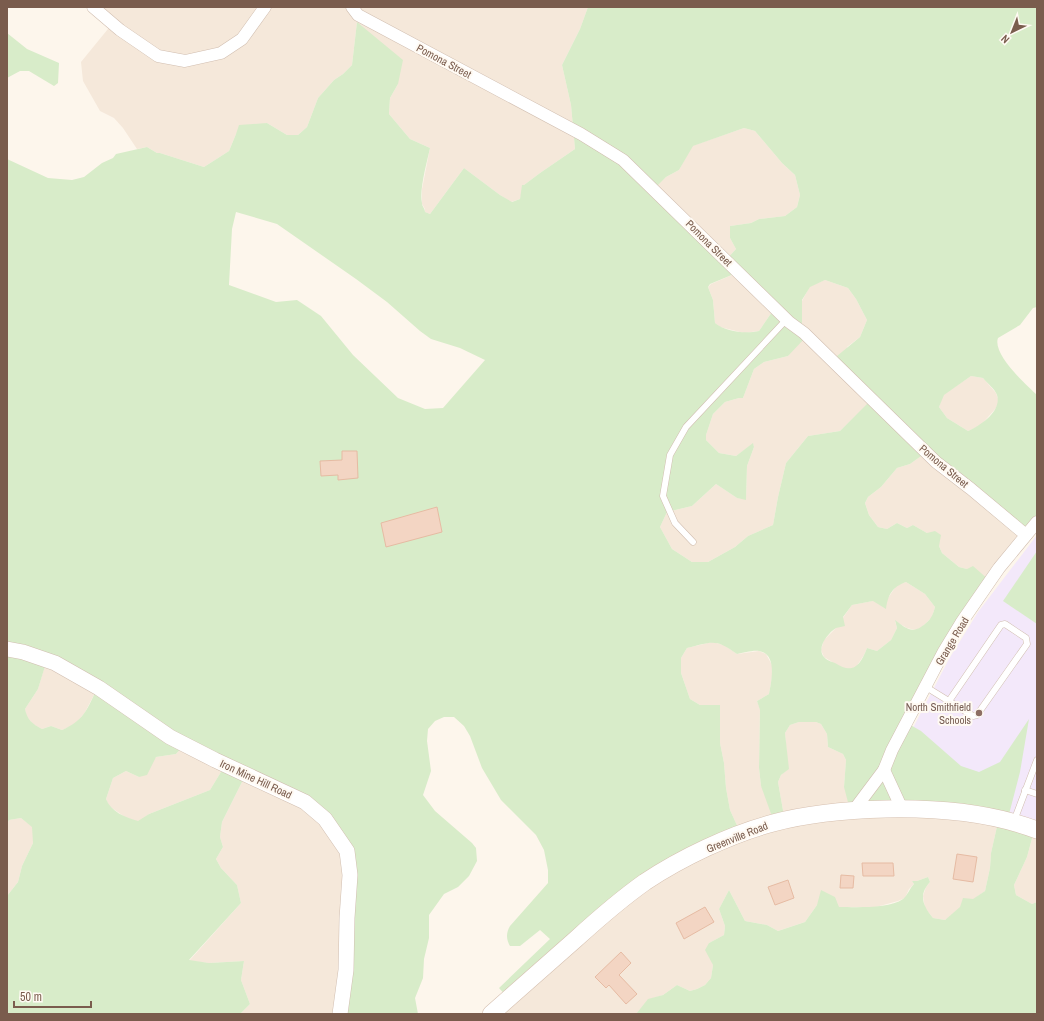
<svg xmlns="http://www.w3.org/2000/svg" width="1044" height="1021" viewBox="0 0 1044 1021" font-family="'Archivo Narrow',sans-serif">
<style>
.residential{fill:#f5e8da}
.education{fill:#f3e8fa}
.green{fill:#d8ecc9;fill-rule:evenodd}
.building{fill:#f3d5c3;stroke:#e6bba3}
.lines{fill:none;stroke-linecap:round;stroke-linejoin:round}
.service-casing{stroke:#d1beb0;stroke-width:7}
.minor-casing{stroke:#d1beb0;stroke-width:13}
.tertiary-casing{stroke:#d1beb0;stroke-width:16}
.secondary-casing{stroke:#d6c0b0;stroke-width:18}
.service{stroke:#fff;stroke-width:6}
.minor{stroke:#fff;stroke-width:12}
.tertiary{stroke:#fff;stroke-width:15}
.secondary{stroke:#fff;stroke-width:17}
.education-dot{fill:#8d6e63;stroke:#fffaf3;stroke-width:1.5}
.labels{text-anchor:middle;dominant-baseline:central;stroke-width:4;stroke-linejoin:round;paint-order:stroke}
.street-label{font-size:11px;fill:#7a5c4d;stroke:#fffaf3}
.education-label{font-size:11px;fill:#785e54;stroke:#fffaf3;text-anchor:end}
</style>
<rect width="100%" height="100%" fill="#fdf6ec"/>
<g class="residential">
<polygon points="93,7 588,7 580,29 562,65 571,105 575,149 540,173 524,185 520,199 511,202 500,195 464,168 430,214 425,212 425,209 422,204 422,189 430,148 410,139 389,114 390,98 398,84 357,22 352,65 343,74 334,80 318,98 307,127 298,135 287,135 267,123 236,134 229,151 204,167 160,153 157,153 147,147 137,149 123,128 114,118 100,111 83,81 81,62 112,24"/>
<polygon points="744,128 755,131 782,163 795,175 800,195 797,207 785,216 759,219 751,223 730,226 730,238 736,249 724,262 652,190 666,177 679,170 692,146"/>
<polygon points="739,272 772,312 759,331 744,333 720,327 715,323 713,300 708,287 711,284"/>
<polygon points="825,280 848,288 856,299 867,320 860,337 847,347 871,401 840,431 808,436 786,463 778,497 773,525 748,536 735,547 708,562 692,562 672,549 660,527 667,512 692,506 716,484 737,498 746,499 747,466 754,447 753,444 736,456 719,453 706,440 706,435 713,414 725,402 739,398 743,398 754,369 764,362 788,356 802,334 802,301 810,286"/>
<polygon points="971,376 983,378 996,393 999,402 996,408 981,425 968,431 947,418 939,407 943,395"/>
<polygon points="924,454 1024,535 989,580 967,569 959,567 942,553 939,546 927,533 913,525 907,528 897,523 887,529 878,527 869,515 865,503 868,497 881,487 897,468 910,464"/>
<polygon points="906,582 925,594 935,607 932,617 921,628 915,630 907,628 895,621 897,628 891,640 877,651 867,648 864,655 856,667 849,669 842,668 824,657 821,650 824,640 835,629 852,605 888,598 897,585"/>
<polygon points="712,642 724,645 737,654 759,651 766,654 772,665 772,677 769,694 757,701 760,709 759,768 761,786 784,816 778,782 781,775 788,769 785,733 790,725 799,722 816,722 821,724 827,734 828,747 843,754 846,760 844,787 998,822 991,853 990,868 985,891 945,920 933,918 925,908 923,896 926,887 930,882 928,877 917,881 912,881 914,884 909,889 905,898 898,901 876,907 839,907 817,905 805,922 778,931 767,925 745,921 729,890 719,909 725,926 724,935 709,943 713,965 711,978 705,985 697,989 690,991 677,985 663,995 648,1000 636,1014 491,1014 607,914 740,832 730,810 726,788 724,763 720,743 720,705 700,705 690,699 681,673 681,658 687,648"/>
<polygon points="46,662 96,691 84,714 74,725 62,730 51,726 42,729 34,725 26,716 25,709 38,689"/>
<polygon points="183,746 224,767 210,790 149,814 138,822 125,817 109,806 106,799 113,778 126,771 139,777 156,757 176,754"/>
<polygon points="245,776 305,804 345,851 339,1014 240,1014 250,1004 241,980 244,961 209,963 189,961 241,903 237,885 221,868 216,859 223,847 220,837 222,822"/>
<polygon points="21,818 33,827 33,843 22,866 18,882 7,896 7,824 9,820"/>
<polygon points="1034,831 1037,831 1037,902 1032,904 1016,895 1014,885 1027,857"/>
</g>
<polygon class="education" points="1037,535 1037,821 982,807 892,768 949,659 978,612"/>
<g class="green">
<path d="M588,7H1037V307L1033,308L1020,325L998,338C992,354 1026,385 1037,395V521L1027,534L924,454L910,464L897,468L881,487L868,497L865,503L869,515L878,527L887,529L897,523L907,528L913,525L927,533L935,531L941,535L939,546L942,553L959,567L967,569L973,566L989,580L907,723L921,731L961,766L979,772L1000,762L1029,719L1020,772L1007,822L1034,831L1027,857L1014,885L1016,895L1032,904L1037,902V1014H636L648,999L663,995L677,985L690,991L697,989L705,985L711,978L713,965L705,950L709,943L724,935L725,926L719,909L729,890L745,921L767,925L778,931L805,922L817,905L821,890L835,897L839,907C856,907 889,909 903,899C907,896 910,888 914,884L912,881H917L928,877L930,882C918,895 923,906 933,918L945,920L960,907L963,898L973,899L985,891L990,868L991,853L998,822L850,810L844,787L846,760L843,754L828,747L827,734L821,724L816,722H799L790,725L785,733L789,769L781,775L778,782L784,816L774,822L761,786L759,768L760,710L757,701L769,694C771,682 778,654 759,651C753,650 743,653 737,654C715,638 712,642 687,648L681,658V673L690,699L700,705H720V743L724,763L726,788L730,810L740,832L684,860L508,998L499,988L550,939L540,930L520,946H510C506,939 506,933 510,926L548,883V870L544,850L536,835L501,800L482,768L470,736L464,726L454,717H444L435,721L428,729L427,741L431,771L423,795L435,811L472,843L476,848L477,861L469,876L458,887L444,894L429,915V938L424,959L423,978L415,998L418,1014H339L348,867L323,818L245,776L222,822L220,837L223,847L216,859L221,868L237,885L241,903L189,960L209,963L244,961L241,980L250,1004L240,1014H7V896L18,882L22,866L33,843L32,827L21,818L9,820L7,824V159L48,178L72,180L84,177L102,163L113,158L116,154L147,147L157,153H160L204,167L229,151L236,134L239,125L267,123L287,135H298L307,127L318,98L334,80L343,74L352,65L357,22L403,60L398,84L390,98L389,114L410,139L430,148C427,162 419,190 422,203C422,207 425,208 425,212L430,214L464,168L500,195L512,202L520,199L522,185H524L540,173L575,149L571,105L562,65L580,29ZM744,128L755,131L782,163L795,175L800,195L797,207L785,216L759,219L751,223L730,226V238L736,249L724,262L653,190L666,177L679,170L693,146ZM236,212L277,224L356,279L387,302L420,331L431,339L460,348L485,360L443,408L425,409L398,398L353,355L321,316L297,300L276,302L229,285L232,229ZM739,272L772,312L759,331C746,334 726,332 715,323L713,300L708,287L710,284ZM825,280L848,288L856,299L867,320L860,337L831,361L870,401L840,431L808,436L786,463L778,497L773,525L748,536L735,547L708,562H692L672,549L660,527L667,512L692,506L716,484L737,498L746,500L747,466L754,447L753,443L736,456L719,453L706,440V435L713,414L725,402L739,398H743L754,369L764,362L788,356L805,338L802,334V300L810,287ZM971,376L983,378C987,383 995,389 997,395C1002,411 981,425 968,431L947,418L939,407L944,395ZM906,582L925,594L935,607C933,614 932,618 926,623C913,635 907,629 895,620L897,628L891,640L877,651L867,648C860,667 852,674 835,663C832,662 826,660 824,657C816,648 828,633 836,628C839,627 842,627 845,626L843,617L852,605L873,601L886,609C888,595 892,587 906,582ZM46,663L96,691C86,711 84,720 62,730L51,726L42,729C32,724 27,719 25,709L38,689ZM183,746L224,767L210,790L149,814L138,821C125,817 111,812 106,799L113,778L126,771L139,777L147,775L156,757L176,754Z"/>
<polygon points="7,33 27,49 59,63 58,83 54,86 29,71 20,71 7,78"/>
<polygon points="1037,551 1037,624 1003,601"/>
</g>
<g class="building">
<polygon points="342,451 357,451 358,478 338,480 338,475 321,476 320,461 342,460"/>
<polygon points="437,507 442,532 386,547 381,523"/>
<polygon points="957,854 977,857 973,882 953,879"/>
<polygon points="862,863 893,863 894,876 863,876"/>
<polygon points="841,875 854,876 853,888 840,888"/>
<polygon points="788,880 794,898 775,905 768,887"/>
<polygon points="705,907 714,922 684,939 676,923"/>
<polygon points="621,952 631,963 619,975 637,994 626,1004 609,985 606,988 595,977"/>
</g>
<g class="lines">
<defs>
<g id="service">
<polyline points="693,542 675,523 663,496 670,455 686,427 786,320"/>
<polyline points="926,687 973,716 977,715 1027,644 1026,638 1005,624 1001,625 949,701"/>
<polyline points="1025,790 1037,794"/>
<polyline points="1014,821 1037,760"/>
</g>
<g id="minor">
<polyline points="93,7 120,30 158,56 185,61 221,53 242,39 265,7"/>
<polyline points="352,7 358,15 581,134 623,160 789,322 804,333 936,462 971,489 1026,535"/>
<polyline points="884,770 902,809"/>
<polyline points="854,810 884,770 892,750 944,651 961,623 999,568 1037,522"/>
</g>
<polyline id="tertiary" points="7,649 23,652 55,663 99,688 170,737 215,760 305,802 325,819 347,851 350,875 347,918 346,970 340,1014"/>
<path id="secondary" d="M491,1014C519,989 548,964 576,939C598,919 621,899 645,882C681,858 731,834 773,823C810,813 848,810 886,809C936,808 989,812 1037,830"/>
</defs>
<use href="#service" class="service-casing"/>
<use href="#minor" class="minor-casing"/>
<use href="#tertiary" class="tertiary-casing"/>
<use href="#secondary" class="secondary-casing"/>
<use href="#service" class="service"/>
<use href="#minor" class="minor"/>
<use href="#tertiary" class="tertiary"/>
<use href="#secondary" class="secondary"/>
</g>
<circle class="education-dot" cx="979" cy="713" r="4"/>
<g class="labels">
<g class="street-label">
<text transform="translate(444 61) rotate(28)">Pomona Street</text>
<text transform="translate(709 243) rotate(45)">Pomona Street</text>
<text transform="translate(944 466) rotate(40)">Pomona Street</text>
<text transform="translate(952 641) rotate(-59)">Grange Road</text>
<text transform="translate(256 779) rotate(25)">Iron Mine Hill Road</text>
<text transform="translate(737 837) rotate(-22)">Greenville Road</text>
</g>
<g class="education-label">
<text x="971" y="707">North Smithfield<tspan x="971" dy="13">Schools</tspan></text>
</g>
</g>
<rect width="1044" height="1021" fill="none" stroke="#7a5c4d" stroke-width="16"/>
<g transform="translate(1012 32) rotate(223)" stroke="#fffaf3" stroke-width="3" paint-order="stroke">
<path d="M0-3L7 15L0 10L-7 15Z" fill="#7a5c4d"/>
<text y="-6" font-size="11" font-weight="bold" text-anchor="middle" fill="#7a5c4d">N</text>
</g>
<path d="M14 1001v6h77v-6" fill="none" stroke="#7a5c4d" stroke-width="2"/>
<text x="20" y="1001" font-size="12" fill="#7a5c4d" stroke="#fffaf3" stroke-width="3" paint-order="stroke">50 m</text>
</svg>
